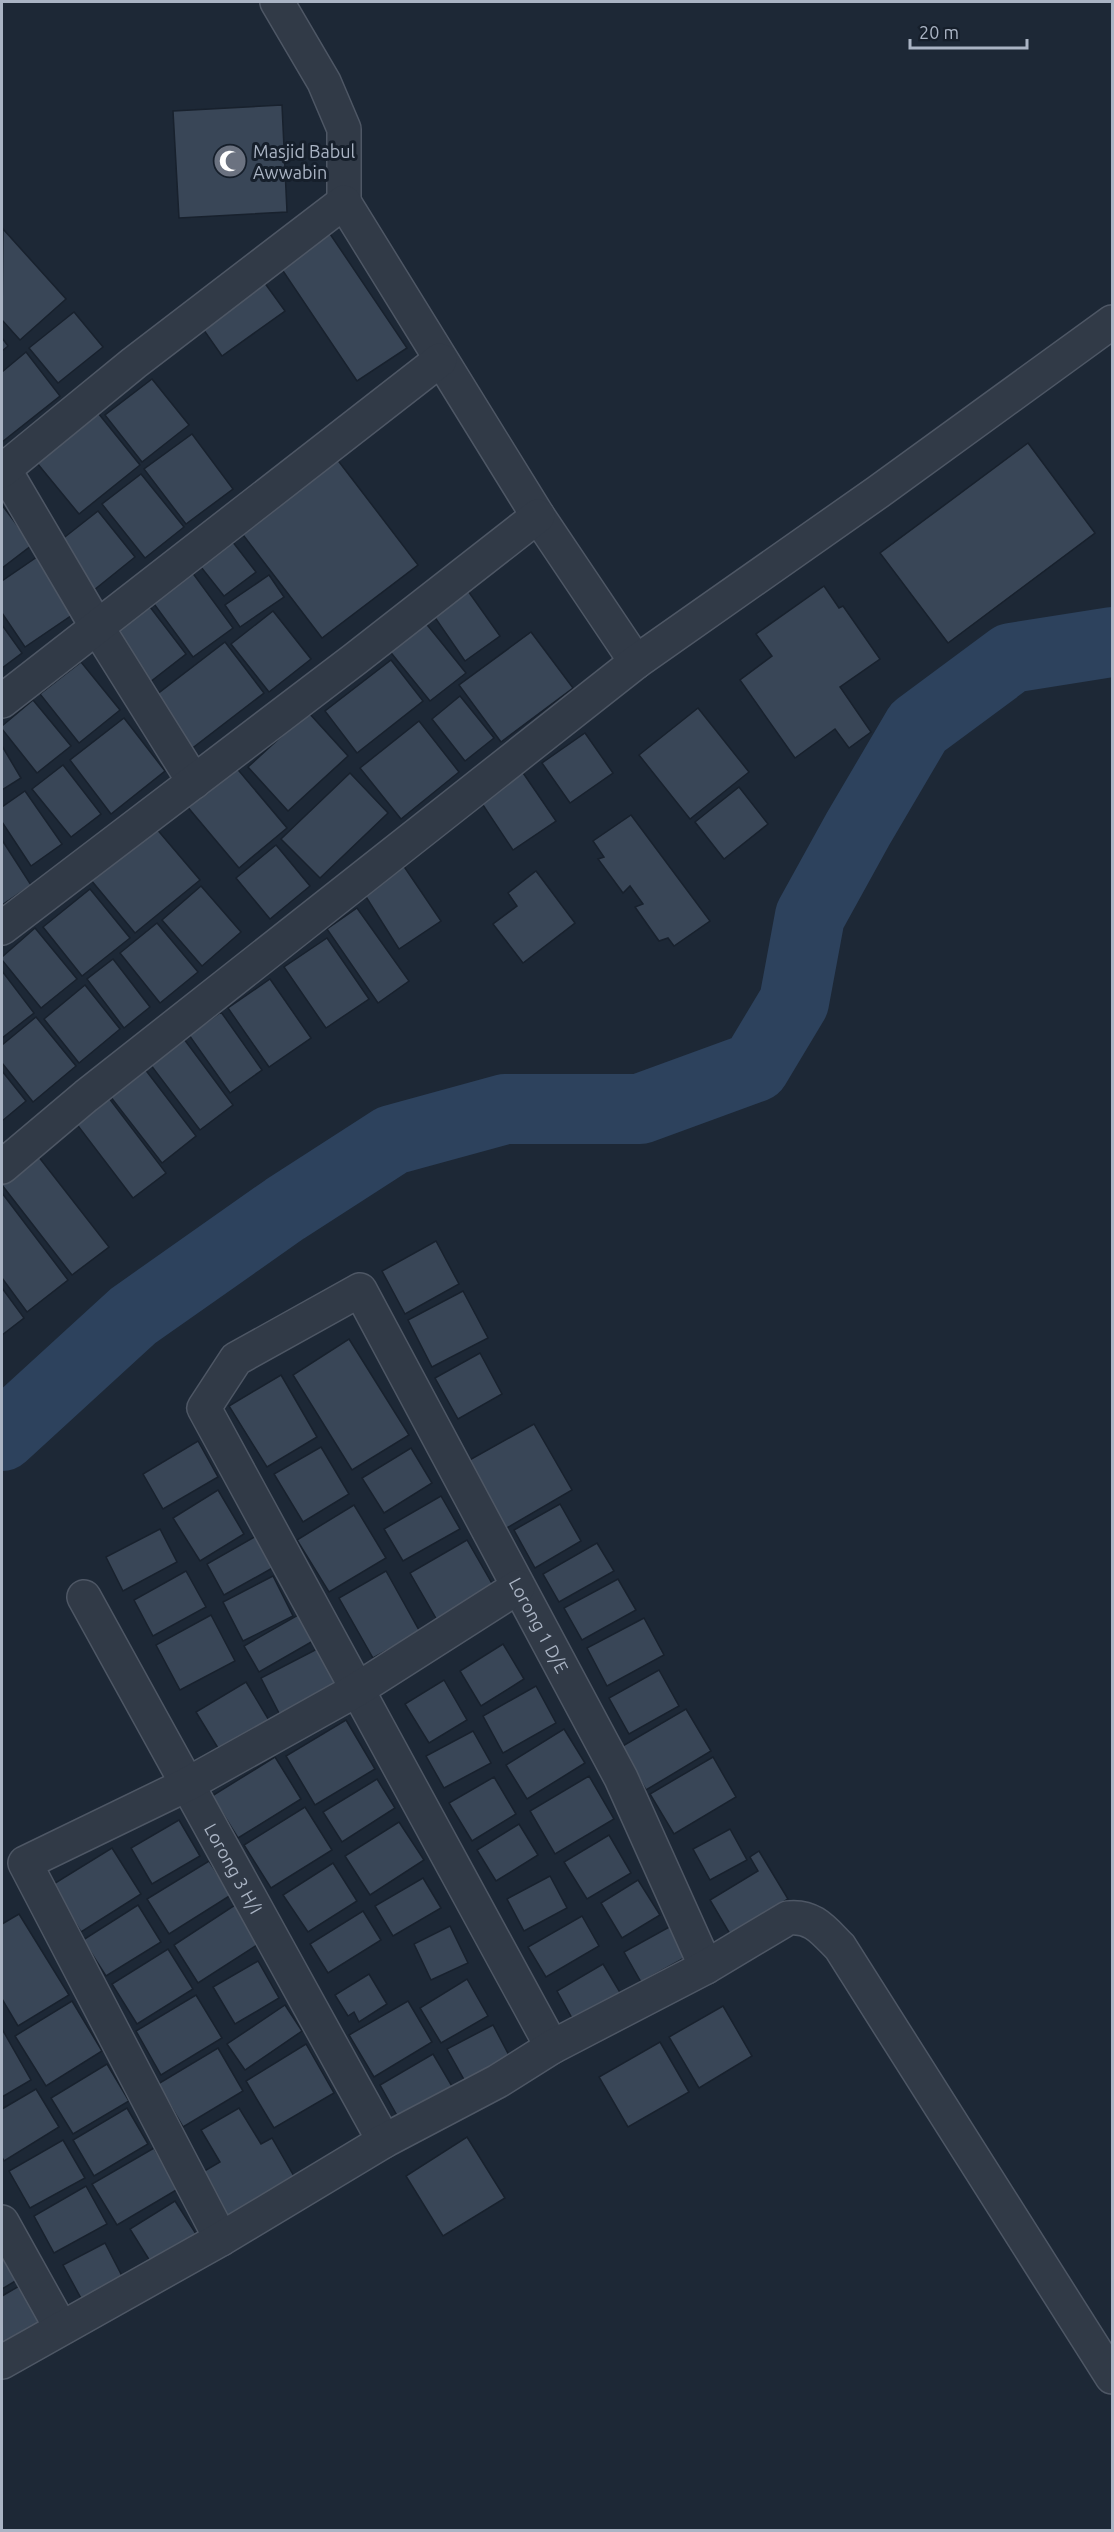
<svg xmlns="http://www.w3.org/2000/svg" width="1114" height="2532" viewBox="0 0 1114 2532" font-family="Ubuntu,sans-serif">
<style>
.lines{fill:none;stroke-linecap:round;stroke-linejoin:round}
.river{stroke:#2d425d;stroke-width:70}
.building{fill:#394657;stroke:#18212d;stroke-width:1.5}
.minor-casing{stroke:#4e5765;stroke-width:36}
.minor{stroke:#313a47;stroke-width:33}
.labels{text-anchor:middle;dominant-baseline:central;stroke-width:6;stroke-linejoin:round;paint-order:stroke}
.poi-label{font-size:18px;fill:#aab4c4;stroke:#161f2b;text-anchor:start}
.street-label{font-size:18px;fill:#aab4c4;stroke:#161f2b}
</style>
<rect width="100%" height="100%" fill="#1d2836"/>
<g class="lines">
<polyline class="river" points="2,1436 133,1316 285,1209 392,1140 505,1109 640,1109 755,1067 794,1002 810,916 858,829 918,727 1011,658 1112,642"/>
</g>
<g class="building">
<polygon points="282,105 287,212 179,218 173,111"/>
<polygon points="326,228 407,348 357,381 277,262"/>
<polygon points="3,229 66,299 20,340 2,320"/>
<polygon points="264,282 285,311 222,356 201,326"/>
<polygon points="74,312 103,347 58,383 29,348"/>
<polygon points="2,338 8,346 2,351"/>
<polygon points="26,352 60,396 2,442 2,372"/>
<polygon points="152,379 189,425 142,462 105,415"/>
<polygon points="98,413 140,465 79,514 37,463"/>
<polygon points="192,434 233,489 186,524 144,469"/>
<polygon points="1028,443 1095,533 948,643 880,553"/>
<polygon points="333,454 418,565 322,638 237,527"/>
<polygon points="141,474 184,527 145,558 102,504"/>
<polygon points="2,505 32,545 2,568"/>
<polygon points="98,511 135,557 94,590 56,544"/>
<polygon points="225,532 256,572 224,596 193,557"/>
<polygon points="37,557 75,613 25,647 2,613 2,581"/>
<polygon points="189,568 233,628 193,657 149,597"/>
<polygon points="269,575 284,597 240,627 225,605"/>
<polygon points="824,586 839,608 843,606 880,659 840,687 871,732 849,748 835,729 795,758 740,680 772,656 756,634"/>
<polygon points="468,591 500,636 465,661 434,616"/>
<polygon points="150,607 186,654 150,682 113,635"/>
<polygon points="273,611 311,659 269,692 231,644"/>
<polygon points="424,621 466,673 430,701 388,649"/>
<polygon points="2,625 22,653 2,668"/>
<polygon points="531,632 573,688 501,742 459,685"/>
<polygon points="225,642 264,693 186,753 147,702"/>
<polygon points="391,660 423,701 357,753 325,711"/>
<polygon points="81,662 120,710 79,743 40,694"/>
<polygon points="460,696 494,738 465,761 432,719"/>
<polygon points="33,700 71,746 37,773 2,729 2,726"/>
<polygon points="698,708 749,772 690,819 639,755"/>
<polygon points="308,712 348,756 288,811 248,767"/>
<polygon points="124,718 165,771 111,814 70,760"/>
<polygon points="419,721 459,772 401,819 360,768"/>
<polygon points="585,733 613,773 570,803 542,763"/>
<polygon points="2,746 21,778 2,790"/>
<polygon points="63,765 101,814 71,837 32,789"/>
<polygon points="234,765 287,828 239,868 186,805"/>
<polygon points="519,767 556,821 513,850 477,796"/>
<polygon points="350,773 388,813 320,878 281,839"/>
<polygon points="739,787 768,824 724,859 695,822"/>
<polygon points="25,791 62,844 31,866 2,822 2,807"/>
<polygon points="631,815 710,921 674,946 668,938 659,941 635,907 643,904 630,886 623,893 598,859 604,857 593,841"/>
<polygon points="155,827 200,880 135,933 91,880"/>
<polygon points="2,840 31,885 2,905"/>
<polygon points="276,845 310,886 270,919 236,878"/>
<polygon points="403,865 441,921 399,949 363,892"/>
<polygon points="536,871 575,923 523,963 493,924 517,906 508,893"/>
<polygon points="201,886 241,932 202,966 162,920"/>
<polygon points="90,889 130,938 82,976 43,927"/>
<polygon points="357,908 409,981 378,1003 327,929"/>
<polygon points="157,923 198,972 160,1003 120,953"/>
<polygon points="35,928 77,979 41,1008 2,960 2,957"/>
<polygon points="327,938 369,999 326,1028 284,967"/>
<polygon points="113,959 150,1007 124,1028 87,979"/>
<polygon points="2,971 34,1013 2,1038"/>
<polygon points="270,979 311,1038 269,1067 228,1008"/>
<polygon points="85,985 120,1029 79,1063 44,1019"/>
<polygon points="221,1012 262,1070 230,1093 189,1035"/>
<polygon points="36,1017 76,1066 33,1102 2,1063 2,1045"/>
<polygon points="181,1035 233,1105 200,1130 147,1060"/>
<polygon points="138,1060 196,1136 162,1163 103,1087"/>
<polygon points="2,1071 26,1101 2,1121"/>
<polygon points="102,1089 166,1173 133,1198 69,1114"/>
<polygon points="38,1156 109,1247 72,1275 2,1185"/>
<polygon points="2,1193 68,1280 27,1312 2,1278"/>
<polygon points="436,1241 459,1284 405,1314 382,1271"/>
<polygon points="2,1288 24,1318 2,1335"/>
<polygon points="463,1291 488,1338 432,1367 408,1320"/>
<polygon points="349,1339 409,1435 352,1470 293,1375"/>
<polygon points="480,1353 502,1394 458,1419 435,1378"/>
<polygon points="281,1375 317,1437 267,1467 229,1406"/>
<polygon points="534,1424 572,1490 505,1529 466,1462"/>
<polygon points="198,1441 218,1477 163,1509 143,1474"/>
<polygon points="321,1447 349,1494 303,1522 274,1474"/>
<polygon points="411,1448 432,1483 384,1513 362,1478"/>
<polygon points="218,1490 244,1534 200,1561 173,1518"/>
<polygon points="441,1496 460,1529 403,1561 384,1529"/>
<polygon points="560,1504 581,1541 535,1568 514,1530"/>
<polygon points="354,1505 386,1558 329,1592 297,1540"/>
<polygon points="160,1529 177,1562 123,1591 106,1557"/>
<polygon points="258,1535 276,1566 224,1595 207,1564"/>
<polygon points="467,1540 494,1587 437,1620 410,1573"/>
<polygon points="597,1543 614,1571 559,1602 543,1574"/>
<polygon points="186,1571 206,1607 153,1636 134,1600"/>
<polygon points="386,1571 420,1632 373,1658 339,1598"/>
<polygon points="273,1576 293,1616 243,1641 223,1602"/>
<polygon points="618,1579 636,1610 582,1640 564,1608"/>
<polygon points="211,1615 235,1661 180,1690 156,1645"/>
<polygon points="298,1615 313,1641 259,1672 244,1646"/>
<polygon points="644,1618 664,1655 607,1686 587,1648"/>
<polygon points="503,1644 524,1679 481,1706 460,1671"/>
<polygon points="319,1648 338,1685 280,1715 261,1678"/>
<polygon points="659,1670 679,1706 629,1734 609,1698"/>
<polygon points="444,1680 467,1720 429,1743 405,1704"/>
<polygon points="246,1682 270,1722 221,1753 196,1712"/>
<polygon points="536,1686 556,1723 503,1753 483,1716"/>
<polygon points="686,1709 711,1751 646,1790 621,1747"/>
<polygon points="346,1720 375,1769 315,1805 286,1756"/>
<polygon points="564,1729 585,1763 527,1799 506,1765"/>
<polygon points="473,1731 491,1763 444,1788 426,1756"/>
<polygon points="275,1757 301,1799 238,1838 212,1796"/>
<polygon points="713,1757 736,1797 674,1834 650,1794"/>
<polygon points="589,1776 614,1819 555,1854 530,1811"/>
<polygon points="494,1777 516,1814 472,1841 449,1803"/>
<polygon points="377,1779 395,1808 342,1842 323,1812"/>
<polygon points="305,1807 332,1850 271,1888 244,1845"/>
<polygon points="179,1820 200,1856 152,1884 131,1848"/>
<polygon points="399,1822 424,1860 370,1895 345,1856"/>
<polygon points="519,1824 538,1855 496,1881 477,1850"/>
<polygon points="730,1829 747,1860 710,1880 693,1849"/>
<polygon points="609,1835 631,1873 587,1899 564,1862"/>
<polygon points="112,1848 141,1894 81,1932 52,1885"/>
<polygon points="759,1851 788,1899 730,1934 710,1900 758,1871 750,1857"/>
<polygon points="209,1861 231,1895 169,1934 147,1899"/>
<polygon points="333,1863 357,1901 308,1932 283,1895"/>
<polygon points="550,1876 567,1908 524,1931 507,1899"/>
<polygon points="423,1878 441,1908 393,1936 375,1906"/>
<polygon points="638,1880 660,1915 622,1938 601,1903"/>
<polygon points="138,1905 161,1942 106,1976 83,1940"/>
<polygon points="235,1905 260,1943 198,1983 174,1945"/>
<polygon points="363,1911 381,1940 328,1973 310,1944"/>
<polygon points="19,1914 69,1995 18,2026 2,1999 2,1924"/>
<polygon points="582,1916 599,1946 546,1977 528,1947"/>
<polygon points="450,1926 468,1963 431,1980 414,1944"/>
<polygon points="671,1926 688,1956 641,1982 624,1952"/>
<polygon points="168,1949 193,1989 137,2024 112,1984"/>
<polygon points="258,1961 279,1998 235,2024 213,1987"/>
<polygon points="603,1964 624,1999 577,2027 557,1991"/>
<polygon points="369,1974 387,2004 359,2022 354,2012 348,2016 335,1995"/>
<polygon points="467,1979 488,2016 441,2043 420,2008"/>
<polygon points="196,1995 222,2038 161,2075 136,2031"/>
<polygon points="72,2001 102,2051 46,2086 15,2036"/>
<polygon points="408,2001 432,2042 374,2077 349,2035"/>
<polygon points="285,2005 302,2031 245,2070 227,2044"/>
<polygon points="723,2006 752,2056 699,2088 669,2037"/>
<polygon points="493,2025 511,2059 466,2083 447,2049"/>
<polygon points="2,2029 31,2080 2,2097"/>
<polygon points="660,2042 689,2092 628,2127 599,2077"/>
<polygon points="306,2044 334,2093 274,2128 246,2081"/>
<polygon points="218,2048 243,2091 183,2127 158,2084"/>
<polygon points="433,2054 453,2088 399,2119 380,2085"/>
<polygon points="107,2064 129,2101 73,2134 51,2098"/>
<polygon points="36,2089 59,2127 4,2161 2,2157 2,2109"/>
<polygon points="127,2108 148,2144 94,2176 73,2140"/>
<polygon points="239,2108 261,2144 272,2138 295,2178 229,2218 201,2173 220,2162 201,2130"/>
<polygon points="467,2137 505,2198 443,2236 406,2176"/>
<polygon points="63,2140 85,2178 30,2208 9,2171"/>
<polygon points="154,2148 178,2189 117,2225 92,2184"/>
<polygon points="86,2186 107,2224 54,2253 34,2216"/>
<polygon points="175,2201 198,2237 153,2266 130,2229"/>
<polygon points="105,2243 123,2278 82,2300 63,2265"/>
<polygon points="2,2253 17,2280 2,2289"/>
<polygon points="21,2285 45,2324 2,2350 2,2296"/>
</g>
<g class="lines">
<defs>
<g id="minor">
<polyline points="277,2 324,82 344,129 344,202"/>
<polyline points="4,469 97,627 194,782"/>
<polyline points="2,471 134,363 344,202 538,516 636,662"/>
<polyline points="2,701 440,360"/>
<polyline points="2,928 355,659 538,516"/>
<polyline points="2,1167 86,1096 636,662 878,492 1112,322"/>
<path id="s1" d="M84,1597L384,2141"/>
<path id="s2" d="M552,2047L204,1408L236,1359L360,1290L621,1778L706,1967"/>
<polyline points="2,2222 61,2328"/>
<polyline points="221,2239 25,1863 188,1784 358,1689 518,1587"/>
<path d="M2,2362L221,2239L384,2141L498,2081L552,2047L706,1967L788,1918C813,1915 824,1931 840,1947L1112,2377"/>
</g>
</defs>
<use href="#minor" class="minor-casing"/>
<use href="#minor" class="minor"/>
</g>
<defs>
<symbol id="mosque-disc" viewBox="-11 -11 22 22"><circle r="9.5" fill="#6b7280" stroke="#161f2b"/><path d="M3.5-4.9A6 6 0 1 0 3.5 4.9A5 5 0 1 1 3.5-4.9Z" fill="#fff"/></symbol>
</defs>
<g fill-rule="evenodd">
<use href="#mosque-disc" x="211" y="142" width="38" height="38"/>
</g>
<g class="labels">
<g class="poi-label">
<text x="253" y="151">Masjid Babul<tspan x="253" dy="21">Awwabin</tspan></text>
</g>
<g class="street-label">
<text stroke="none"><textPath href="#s2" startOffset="1308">Lorong 1 D/E</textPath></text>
<text stroke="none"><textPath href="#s1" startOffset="310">Lorong 3 H/I</textPath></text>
</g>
</g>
<rect width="1114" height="2532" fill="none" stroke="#aab4c4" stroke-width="6"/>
<path d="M910 39v9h117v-9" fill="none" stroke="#aab4c4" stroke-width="3"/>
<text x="919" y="39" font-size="18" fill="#aab4c4" stroke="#161f2b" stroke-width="4.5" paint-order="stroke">20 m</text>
</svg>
